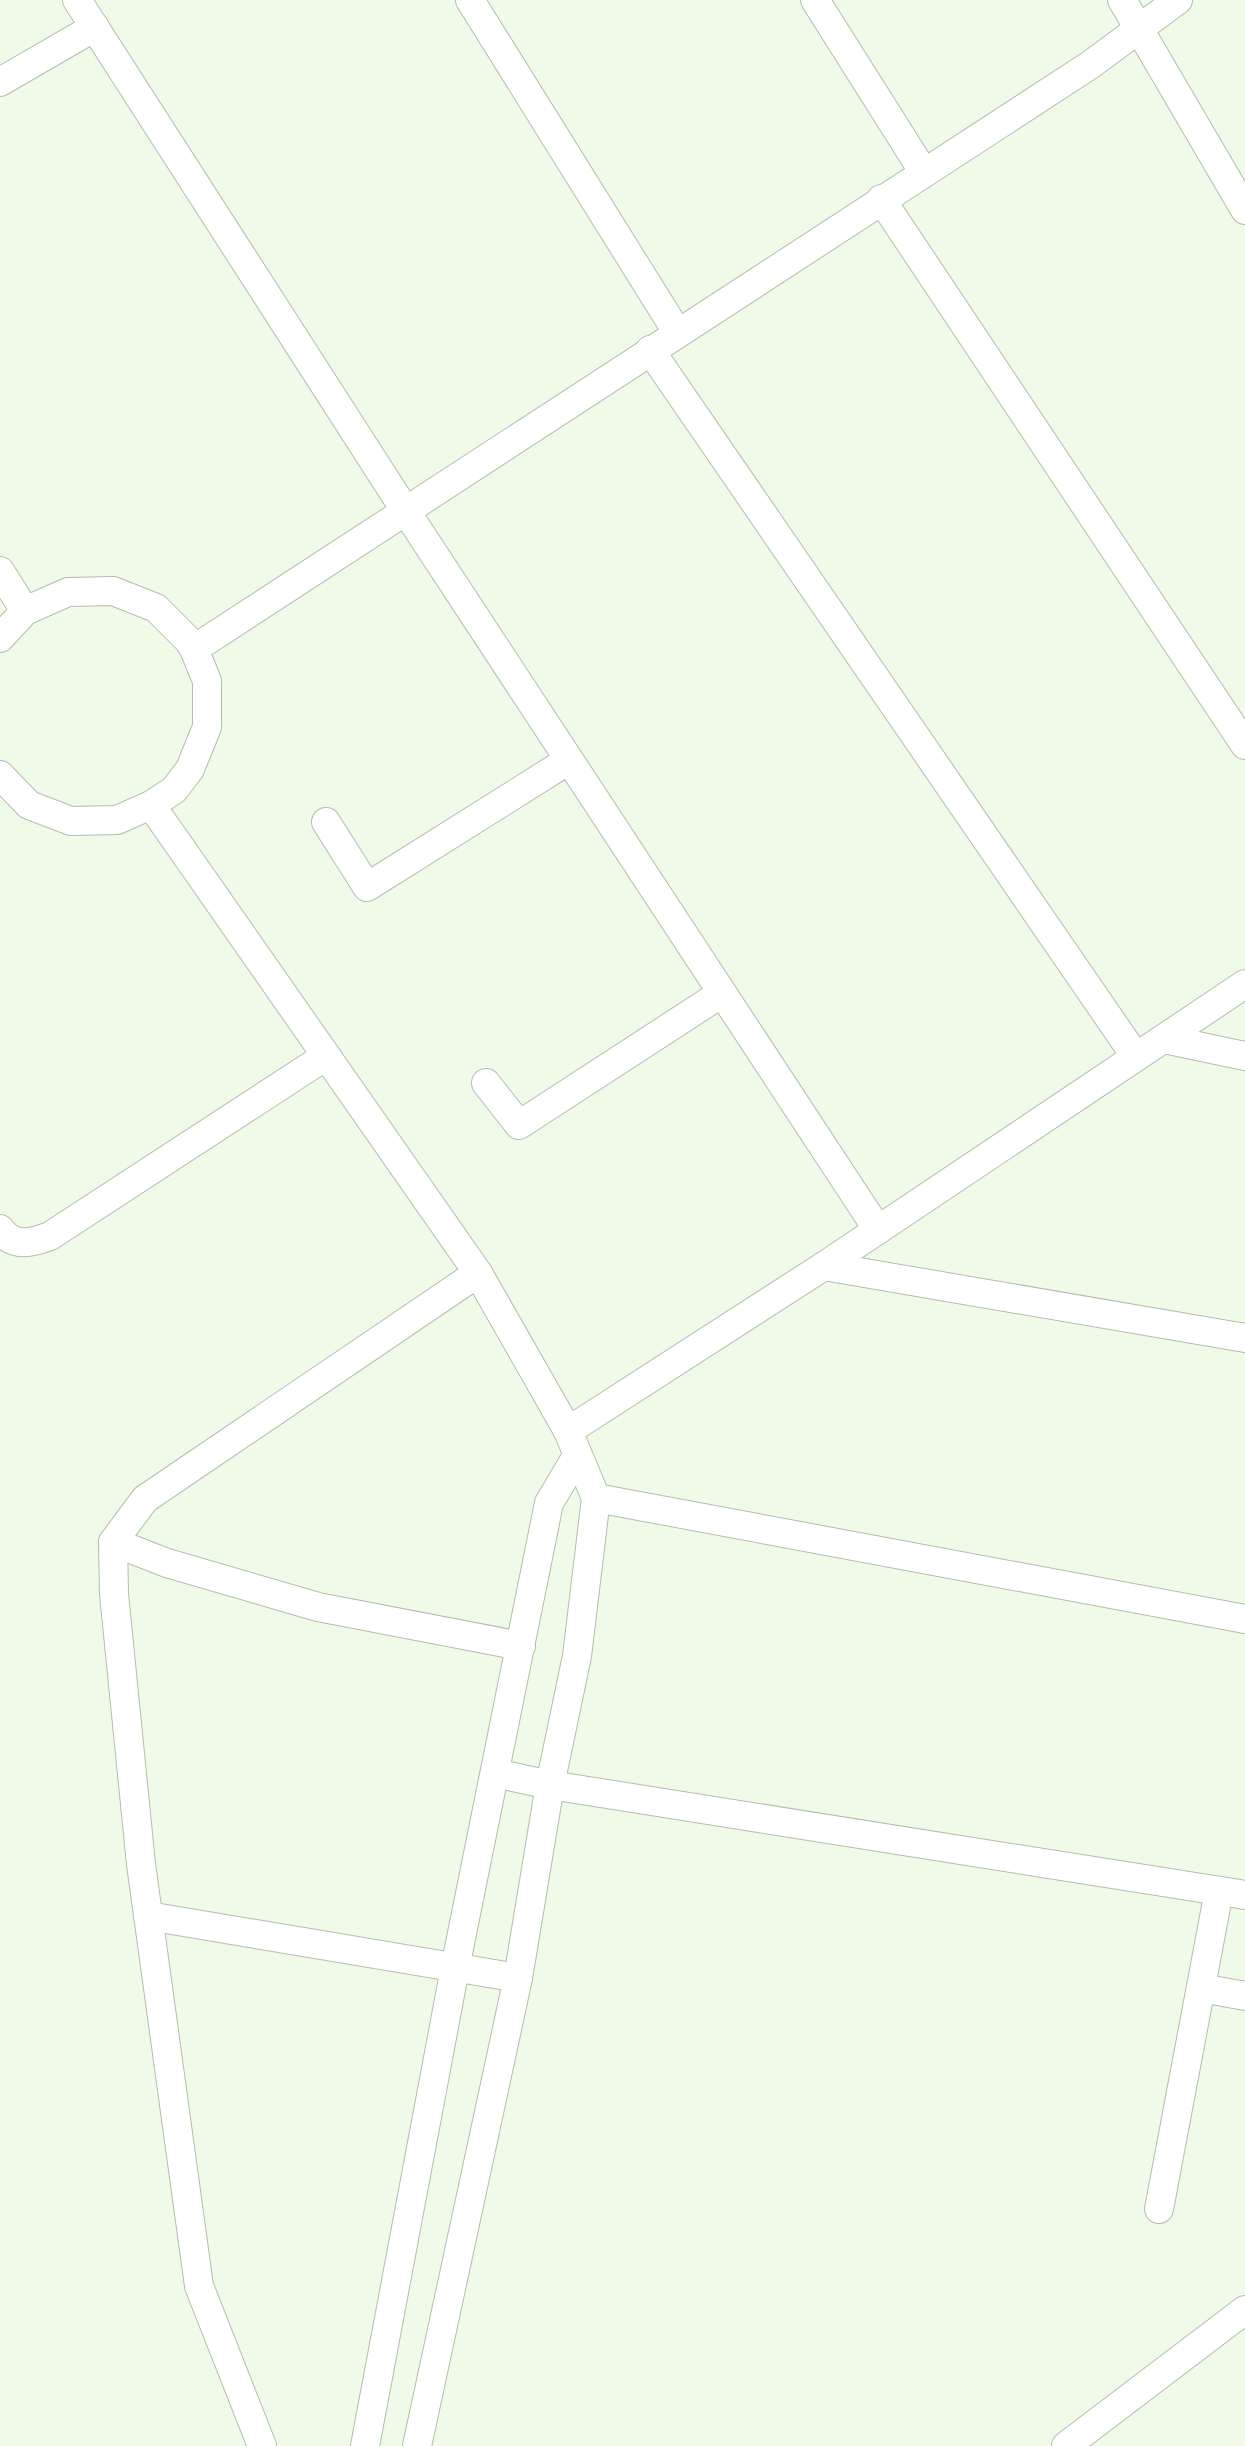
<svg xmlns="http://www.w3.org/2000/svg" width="1245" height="2446" viewBox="0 0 1245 2446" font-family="Rubik,sans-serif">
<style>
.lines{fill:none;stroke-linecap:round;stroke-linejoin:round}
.minor-casing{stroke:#b3beac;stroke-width:30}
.minor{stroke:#fff;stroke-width:28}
</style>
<rect width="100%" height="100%" fill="#effbe8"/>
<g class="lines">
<defs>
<g id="minor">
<polyline points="77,0 405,510 878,1230"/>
<polyline points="470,0 677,332"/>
<polyline points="815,0 923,171"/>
<polyline points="1122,0 1245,210"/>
<polyline points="0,82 95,27"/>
<polyline points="881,199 1245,745"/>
<polyline points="650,350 1136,1057"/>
<polyline points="0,571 25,611"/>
<polyline points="0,638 25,611 68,592 113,591 156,608 188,640 194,649 207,681 207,727 190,769 174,790 151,805 117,820 71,821 29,805 0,775"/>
<polyline points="194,649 1090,65 1178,0"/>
<polyline points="151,805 478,1273 568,1431 596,1498 577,1656 550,1785 518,1978 417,2446"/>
<polyline points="326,822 367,887 569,760"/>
<polyline points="1164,1039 1245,1056"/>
<polyline points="486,1083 519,1125 722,993"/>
<path d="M0,1229C13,1248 32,1243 50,1236L326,1056"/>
<polyline points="824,1266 1245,1338"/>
<polyline points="568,1431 824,1266 1245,984"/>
<polyline points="596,1498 1245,1619"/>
<polyline points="113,1542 167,1563 318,1607 521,1646"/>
<polyline points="495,1773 550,1785 1245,1895"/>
<polyline points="148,1916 518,1978"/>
<polyline points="1201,1988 1245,1996"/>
<polyline points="1159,2209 1219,1891"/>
<polyline points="262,2446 199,2286 141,1864 114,1594 113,1542 145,1499 478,1273"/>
<polyline points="365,2446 455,1968 549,1503 577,1456"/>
<polyline points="1066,2446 1245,2310"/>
</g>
</defs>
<use href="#minor" class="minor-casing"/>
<use href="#minor" class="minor"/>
</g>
</svg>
